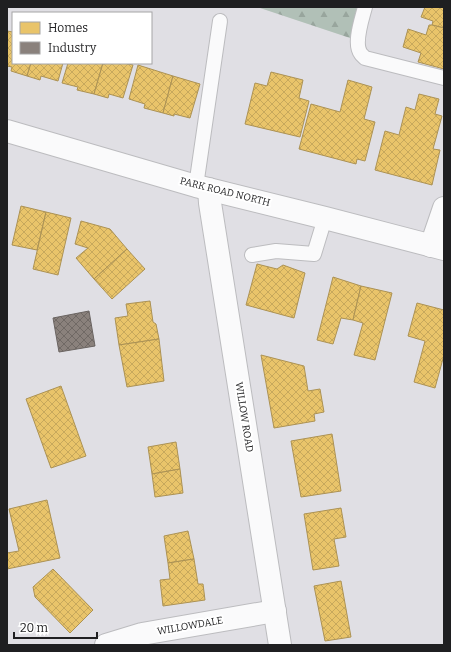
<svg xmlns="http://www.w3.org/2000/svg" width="451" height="652" viewBox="0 0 451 652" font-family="Bitter,serif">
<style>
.forest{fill:url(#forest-firs)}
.homes{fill:url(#homes-cross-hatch);stroke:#ac9254}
.industry{fill:url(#industry-cross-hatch);stroke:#6a6461}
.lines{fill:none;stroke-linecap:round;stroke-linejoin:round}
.service-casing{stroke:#bcbcbf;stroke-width:16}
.minor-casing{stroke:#bcbcbf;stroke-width:24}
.tertiary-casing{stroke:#bcbcbf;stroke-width:24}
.service{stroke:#fafafb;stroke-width:14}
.minor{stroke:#fafafb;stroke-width:22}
.tertiary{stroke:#fafafb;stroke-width:22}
.labels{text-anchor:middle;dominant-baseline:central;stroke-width:4;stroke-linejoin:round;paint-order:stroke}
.street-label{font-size:10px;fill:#1f1f21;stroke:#fff}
</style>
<defs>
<pattern id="forest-firs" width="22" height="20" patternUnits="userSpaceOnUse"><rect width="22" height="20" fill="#b1c0b7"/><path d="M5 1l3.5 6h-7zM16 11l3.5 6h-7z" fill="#98a59d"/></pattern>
<pattern id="homes-cross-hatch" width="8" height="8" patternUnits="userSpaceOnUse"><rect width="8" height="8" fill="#e9c46a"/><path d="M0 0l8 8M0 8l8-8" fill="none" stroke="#c7a85c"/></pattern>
<pattern id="industry-cross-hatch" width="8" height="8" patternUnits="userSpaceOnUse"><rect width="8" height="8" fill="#8a817c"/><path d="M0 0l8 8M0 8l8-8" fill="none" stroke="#706965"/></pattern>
</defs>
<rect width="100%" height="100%" fill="#e0dfe4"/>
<polygon class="forest" points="257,7 357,7 350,38"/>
<g class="homes">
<polygon points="425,7 444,7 444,28 432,25 433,21 421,17"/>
<polygon points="429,25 432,25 444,28 444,69 418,62 421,53 403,47 408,29 426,35"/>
<polygon points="7,31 13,32 13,63 31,63 27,76 11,71 12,67 7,66"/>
<polygon points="31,63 63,63 58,81 41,76 40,80 27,76"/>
<polygon points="68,63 103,63 94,94 77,90 78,87 62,83"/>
<polygon points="103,63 124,63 133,65 123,98 109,94 108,98 94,94"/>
<polygon points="138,65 173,76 163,113 144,108 145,104 129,99"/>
<polygon points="271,72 303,80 299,98 309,101 300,137 245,124 255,83 267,86"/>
<polygon points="173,76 200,84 190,118 174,114 174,116 163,113"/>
<polygon points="348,80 372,87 364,119 375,122 365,161 357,159 356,164 299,149 311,104 340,112"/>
<polygon points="419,94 439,99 435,114 442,116 433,149 440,150 432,185 375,170 385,131 399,135 406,107 415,110"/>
<polygon points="21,206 46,212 37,250 12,245"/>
<polygon points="46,212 71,218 58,275 33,269"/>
<polygon points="81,221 110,229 127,249 94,279 76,258 88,248 75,244"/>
<polygon points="127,249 145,269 112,299 94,279"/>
<polygon points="257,264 277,269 283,265 305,273 294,318 246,305"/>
<polygon points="333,277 361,286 353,320 341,318 333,344 317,340"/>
<polygon points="361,286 392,293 375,360 354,355 363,323 353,320"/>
<polygon points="150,301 153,322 156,324 159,339 119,345 115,318 128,316 126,304"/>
<polygon points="417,303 444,310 444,355 435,388 414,382 425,341 408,336"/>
<polygon points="159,339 164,381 127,387 119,345"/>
<polygon points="261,355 304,366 308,391 320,389 324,412 314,414 315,421 274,428"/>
<polygon points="61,386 86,456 51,468 26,399"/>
<polygon points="332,434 341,491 301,497 291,441"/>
<polygon points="176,442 180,469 152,474 148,447"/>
<polygon points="180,469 183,493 155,497 152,474"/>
<polygon points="47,500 60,558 7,569 7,553 19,551 9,509"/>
<polygon points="341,508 346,537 334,539 339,566 313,570 304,514"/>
<polygon points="188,531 194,559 168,563 164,536"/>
<polygon points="194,559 198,584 203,584 205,600 163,606 160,580 170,579 168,563"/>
<polygon points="53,569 93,610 70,633 35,597 33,587"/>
<polygon points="341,581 351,637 325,641 314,586"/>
</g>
<polygon class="industry" points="89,311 95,346 59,352 53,318"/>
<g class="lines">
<defs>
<g id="service">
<path d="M365,7C362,19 353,44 361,54C362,55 364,57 365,58L444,78"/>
<polyline points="196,186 220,21"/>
<polyline points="252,255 276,251 314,254 325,218"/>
</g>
<g id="minor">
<polyline points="209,189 210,203 280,645"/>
<polyline points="431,246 444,208"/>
<polyline points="106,645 142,634 275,611"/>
</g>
<polyline id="tertiary" points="7,131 196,186 325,218 444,249"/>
</defs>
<use href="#service" class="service-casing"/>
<use href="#minor" class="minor-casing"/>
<use href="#tertiary" class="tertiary-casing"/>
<use href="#service" class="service"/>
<use href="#minor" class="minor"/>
<use href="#tertiary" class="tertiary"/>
</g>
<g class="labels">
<g class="street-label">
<text transform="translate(225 192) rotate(14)">PARK ROAD NORTH</text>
<text transform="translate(244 417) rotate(81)">WILLOW ROAD</text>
<text transform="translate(190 626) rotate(-10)">WILLOWDALE</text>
</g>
</g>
<rect width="451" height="652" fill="none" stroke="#1f1f21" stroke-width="16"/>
<rect x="12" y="12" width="140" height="52" fill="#ffffff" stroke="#a5a5a6"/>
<rect x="20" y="22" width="20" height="12" fill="#e9c46a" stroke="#a5a5a6"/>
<text x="48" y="32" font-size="12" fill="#1f1f21">Homes</text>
<rect x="20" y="42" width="20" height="12" fill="#8a817c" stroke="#a5a5a6"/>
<text x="48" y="52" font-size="12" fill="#1f1f21">Industry</text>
<path d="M14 632v6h83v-6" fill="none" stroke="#1f1f21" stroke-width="2"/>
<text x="20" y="632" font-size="12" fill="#1f1f21" stroke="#ffffff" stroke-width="3" paint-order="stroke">20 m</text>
</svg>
